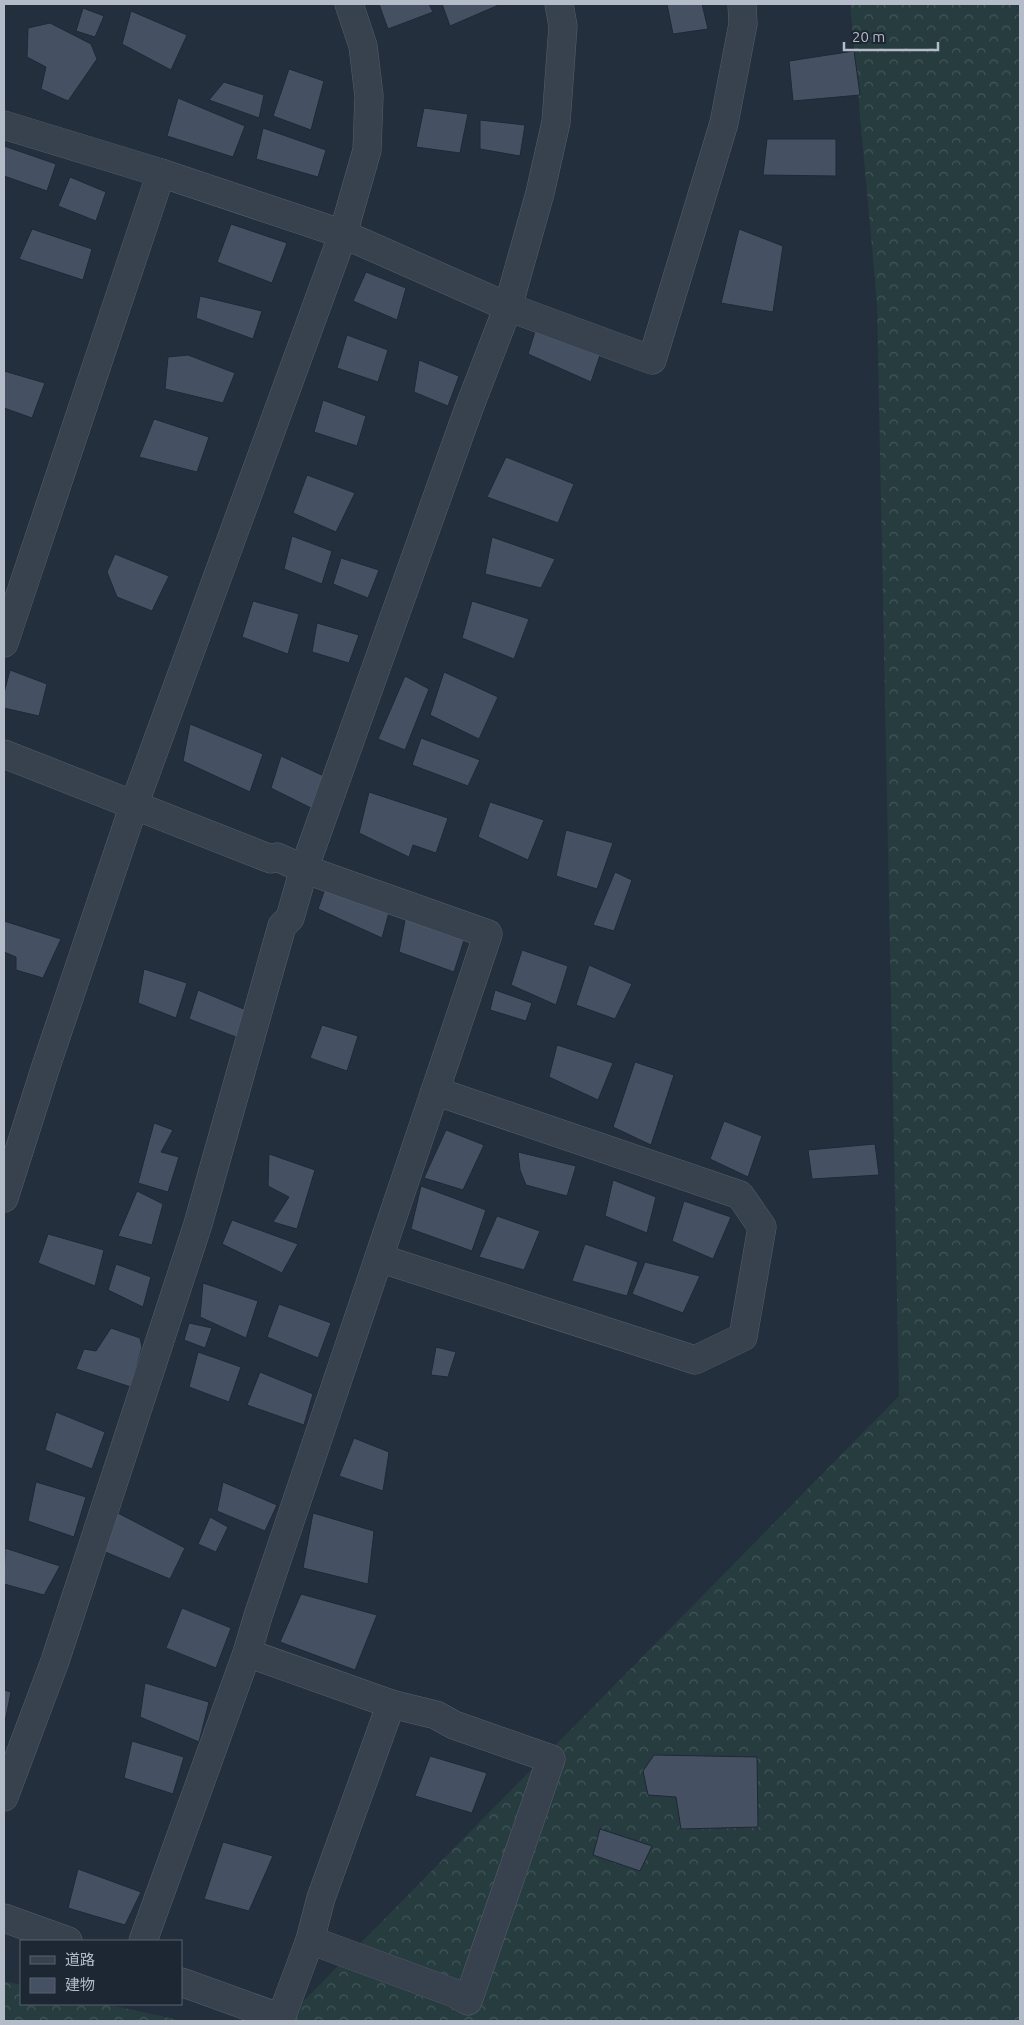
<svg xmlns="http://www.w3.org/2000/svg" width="1024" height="2025" viewBox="0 0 1024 2025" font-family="Ubuntu,'Noto Sans JP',sans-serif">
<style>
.forest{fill:url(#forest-crowns)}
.building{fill:#455162;stroke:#1f2835}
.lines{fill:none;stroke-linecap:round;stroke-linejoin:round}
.minor-casing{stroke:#565f6c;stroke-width:29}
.tertiary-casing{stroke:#565f6c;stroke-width:29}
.minor{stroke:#38414e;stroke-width:28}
.tertiary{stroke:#38414e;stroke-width:28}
</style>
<defs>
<pattern id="forest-crowns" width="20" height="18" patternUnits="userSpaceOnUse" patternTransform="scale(1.25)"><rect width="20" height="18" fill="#263c3f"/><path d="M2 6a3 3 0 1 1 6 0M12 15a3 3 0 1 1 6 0" fill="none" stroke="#435659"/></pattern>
</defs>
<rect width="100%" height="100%" fill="#242f3e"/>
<g class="forest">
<polygon points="850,4 1020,4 1020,2021 284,2021 899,1396 877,303"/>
<polygon points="4,1981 21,1985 21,2004 106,2004 183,2021 4,2021"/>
</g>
<g class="building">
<polygon points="379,4 429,4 433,12 388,29"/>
<polygon points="442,4 501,4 450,26"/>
<polygon points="667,4 702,4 708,29 673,34"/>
<polygon points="83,8 104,16 95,37 76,31"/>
<polygon points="131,11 187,35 171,70 122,44"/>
<polygon points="50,23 91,44 97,59 68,101 41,89 46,67 27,57 28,28"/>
<polygon points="854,51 860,95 793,101 789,61"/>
<polygon points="289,69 324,81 311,130 273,116"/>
<polygon points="224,82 264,95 259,118 209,100"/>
<polygon points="178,98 245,126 233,157 167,136"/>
<polygon points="424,108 468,114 460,153 416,147"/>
<polygon points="480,120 525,125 520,156 480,149"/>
<polygon points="263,128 326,150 318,177 256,159"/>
<polygon points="767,139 836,139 836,176 763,175"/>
<polygon points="4,146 56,164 47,191 4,176"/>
<polygon points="70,177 106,192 96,221 58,206"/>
<polygon points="231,224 287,243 272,283 217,262"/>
<polygon points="32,229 92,249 83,280 19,259"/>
<polygon points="739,229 783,246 773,312 721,303"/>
<polygon points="366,272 406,288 397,320 353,301"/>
<polygon points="200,296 262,311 253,339 196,318"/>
<polygon points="537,325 601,352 591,382 528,354"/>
<polygon points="347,335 388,350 378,382 337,368"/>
<polygon points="188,355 235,373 223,403 165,389 168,357"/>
<polygon points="419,360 459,376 448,406 414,392"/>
<polygon points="4,371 45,383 32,418 4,408"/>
<polygon points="323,400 366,416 357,446 314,432"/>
<polygon points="154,419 209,437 197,472 139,457"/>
<polygon points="506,457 574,484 558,523 487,497"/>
<polygon points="307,475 355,493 336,532 293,513"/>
<polygon points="292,536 332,551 322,584 284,569"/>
<polygon points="492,537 555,559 541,588 485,574"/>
<polygon points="115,554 169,576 152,611 117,597 107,572"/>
<polygon points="341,558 379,570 368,598 333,584"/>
<polygon points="253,601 299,614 288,654 242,637"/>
<polygon points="472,601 529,619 514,659 462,638"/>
<polygon points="317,623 359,635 349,663 312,652"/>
<polygon points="10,670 47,684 39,716 4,708 4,693"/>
<polygon points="444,672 498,697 479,739 430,715"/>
<polygon points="405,676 429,689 405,750 378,739"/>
<polygon points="190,724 263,754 250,792 183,761"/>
<polygon points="421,738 480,760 468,786 412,765"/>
<polygon points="281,756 326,777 313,809 271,788"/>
<polygon points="369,792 448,818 436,853 413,845 409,857 359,833"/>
<polygon points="490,802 544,820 528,860 478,837"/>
<polygon points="566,830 613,843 597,889 556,876"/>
<polygon points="615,872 632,880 614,931 593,925"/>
<polygon points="327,883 391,905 382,938 318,909"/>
<polygon points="406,915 465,937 454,972 399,952"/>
<polygon points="4,921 61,939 43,978 16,970 16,957 4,952"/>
<polygon points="522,950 568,966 556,1005 511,985"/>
<polygon points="589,965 632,984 615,1019 576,1005"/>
<polygon points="144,969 187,983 176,1018 138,1003"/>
<polygon points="198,990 246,1010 236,1037 189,1019"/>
<polygon points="495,990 532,1003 526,1021 490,1010"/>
<polygon points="322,1025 358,1036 347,1071 310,1058"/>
<polygon points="557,1045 613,1063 598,1100 549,1077"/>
<polygon points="635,1062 674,1075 651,1145 613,1127"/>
<polygon points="724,1121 762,1136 748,1177 710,1159"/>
<polygon points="154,1123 173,1130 161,1152 179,1157 168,1192 138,1183"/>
<polygon points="446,1130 484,1145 463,1190 424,1178"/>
<polygon points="875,1144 879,1175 812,1179 808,1150"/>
<polygon points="518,1152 576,1166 567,1196 526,1185 520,1170"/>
<polygon points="269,1154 315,1170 297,1229 273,1222 289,1197 268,1186"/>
<polygon points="613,1180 656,1197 647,1233 605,1216"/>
<polygon points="421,1186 486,1210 472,1251 411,1229"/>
<polygon points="137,1191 163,1204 152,1245 118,1236"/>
<polygon points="684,1201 731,1217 713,1259 672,1241"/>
<polygon points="497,1216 540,1231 524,1270 479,1257"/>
<polygon points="232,1220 298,1244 282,1273 222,1244"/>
<polygon points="48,1234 104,1250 95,1286 38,1263"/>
<polygon points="585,1244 638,1262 627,1296 572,1281"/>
<polygon points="645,1262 700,1276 683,1313 632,1294"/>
<polygon points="116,1264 151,1277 143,1307 108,1290"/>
<polygon points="203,1283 258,1301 246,1338 200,1317"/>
<polygon points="279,1304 331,1323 318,1358 267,1337"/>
<polygon points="189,1323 212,1328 205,1348 184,1340"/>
<polygon points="111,1328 140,1338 142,1347 131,1387 76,1369 84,1349 96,1351"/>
<polygon points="436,1347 456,1352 448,1377 431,1375"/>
<polygon points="198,1352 241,1367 229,1402 189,1387"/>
<polygon points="260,1372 313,1394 304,1425 247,1405"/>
<polygon points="56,1412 105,1432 92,1469 45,1450"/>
<polygon points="354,1438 389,1452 383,1491 339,1476"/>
<polygon points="36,1482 86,1497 74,1537 28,1521"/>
<polygon points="223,1482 277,1505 265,1531 217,1511"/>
<polygon points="116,1512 185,1548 170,1579 103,1551"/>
<polygon points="313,1513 374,1531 368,1584 303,1568"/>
<polygon points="210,1517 228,1527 216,1552 198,1544"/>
<polygon points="5,1548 60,1566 44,1595 4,1584"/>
<polygon points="301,1594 377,1615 355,1670 280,1642"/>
<polygon points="182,1608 231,1628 216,1668 166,1648"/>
<polygon points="145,1683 209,1702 199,1742 140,1717"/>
<polygon points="4,1690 11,1692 4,1727"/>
<polygon points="132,1741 184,1757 173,1794 124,1778"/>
<polygon points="654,1755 757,1757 758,1827 681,1829 676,1797 648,1795 643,1771"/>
<polygon points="430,1756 487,1773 472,1813 415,1796"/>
<polygon points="600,1829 652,1846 640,1871 593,1855"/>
<polygon points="223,1842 273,1856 249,1911 204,1899"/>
<polygon points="78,1869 141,1892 125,1925 68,1908"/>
</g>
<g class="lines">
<defs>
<g id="minor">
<polyline points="4,125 161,173 343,234 508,307 652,360 724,123 743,24 742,4"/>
<polyline points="4,643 161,173"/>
<polyline points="4,754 271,859 277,857 304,869 488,934 258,1616 247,1653 143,1941"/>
<polyline points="379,1258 695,1360 743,1337 762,1227 740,1195 435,1091"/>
<polyline points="247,1653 391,1704 436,1715 454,1725 551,1759 468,2001 454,1993 310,1940"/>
<polyline points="4,1797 55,1661 198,1224 282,926 290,918 304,869 469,408 508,307 540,193 556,122 563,26 559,4"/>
<polyline points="4,1918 68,1941"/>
<polyline points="181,1982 281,2018 310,1940 321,1898 391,1704"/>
</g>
<polyline id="tertiary" points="4,1198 46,1066 134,805 343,234 367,150 369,96 363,46 349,4"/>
</defs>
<use href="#minor" class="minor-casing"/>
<use href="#tertiary" class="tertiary-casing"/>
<use href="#minor" class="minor"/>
<use href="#tertiary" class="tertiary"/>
</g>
<rect width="1024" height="2025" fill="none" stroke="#b4bcc9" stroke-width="10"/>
<rect x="20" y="1940" width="162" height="65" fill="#1d2633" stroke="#59626f"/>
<rect x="30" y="1956" width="25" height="8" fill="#38414e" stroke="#59626f"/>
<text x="65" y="1965" font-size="15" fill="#b4bcc9">道路</text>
<rect x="30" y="1978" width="25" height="15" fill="#455162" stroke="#59626f"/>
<text x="65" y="1990" font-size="15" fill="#b4bcc9">建物</text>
<path d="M844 42v8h94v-8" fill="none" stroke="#b4bcc9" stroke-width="2.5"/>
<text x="852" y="42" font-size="15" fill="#b4bcc9" stroke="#1d2633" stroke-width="4" paint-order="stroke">20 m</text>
</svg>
